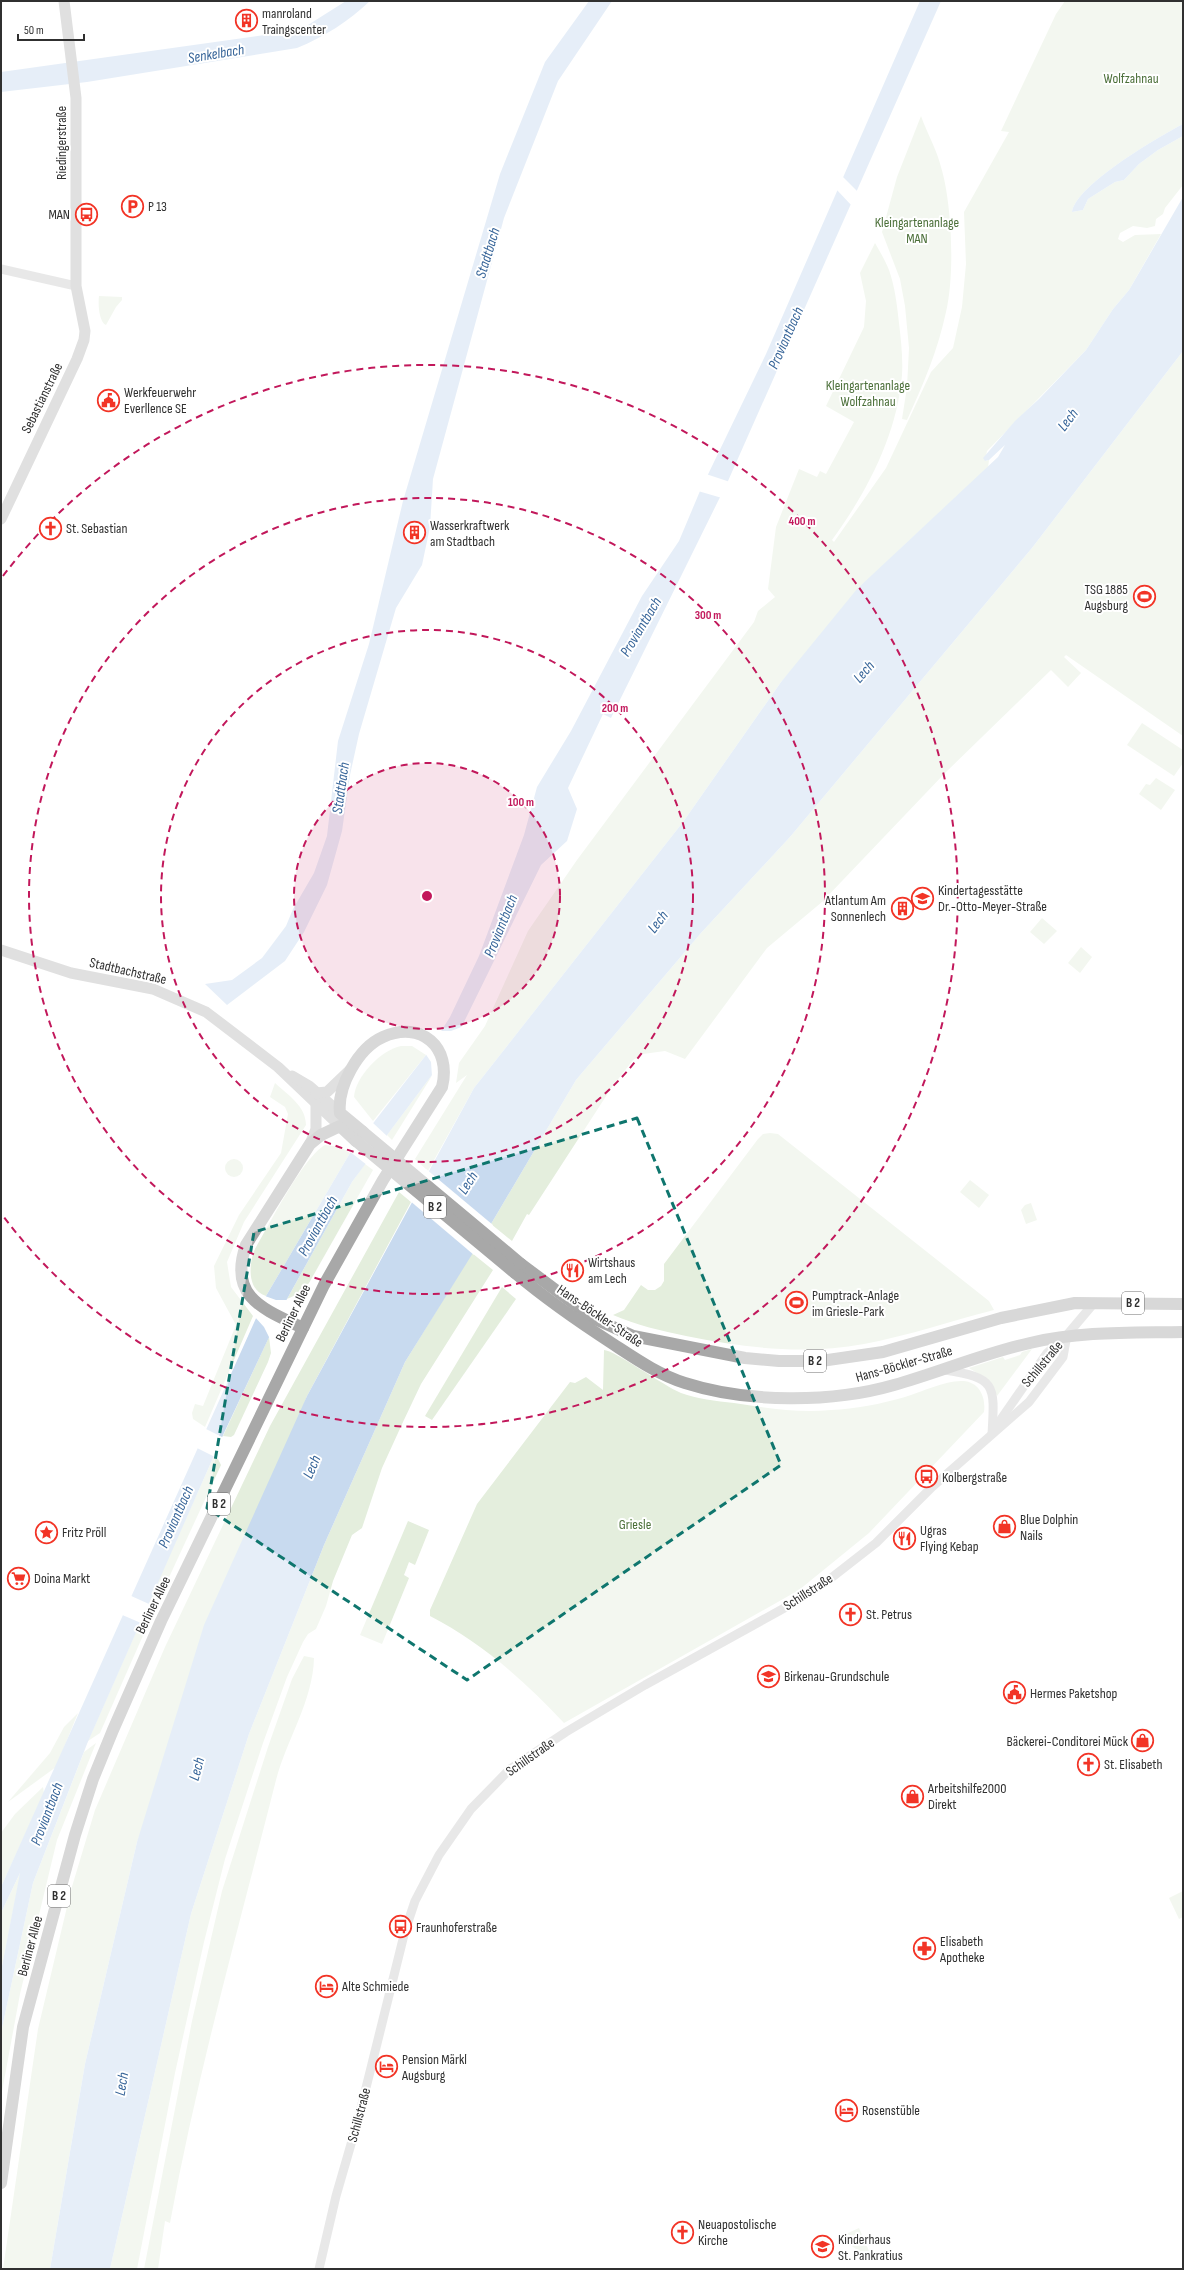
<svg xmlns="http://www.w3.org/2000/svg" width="1184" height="2270" viewBox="0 0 1184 2270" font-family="'Sofia Sans Condensed',sans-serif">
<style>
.green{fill:#e4eedd}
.water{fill:#c8daef}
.pier{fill:#fff}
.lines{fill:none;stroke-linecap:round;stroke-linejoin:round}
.tertiary{stroke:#cdcdcd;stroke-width:9}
.secondary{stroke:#bababa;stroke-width:11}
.primary{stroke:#a8a8a8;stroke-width:12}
.primary-bridge{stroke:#a8a8a8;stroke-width:12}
.marked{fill:none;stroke:#0f766e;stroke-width:3;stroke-dasharray:8 5;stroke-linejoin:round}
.ring{fill:none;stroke:#c2185b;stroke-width:2;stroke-dasharray:7 5}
.labels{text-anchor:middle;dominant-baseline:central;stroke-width:4;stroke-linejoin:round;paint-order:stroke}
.shield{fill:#fff;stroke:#6e6e6e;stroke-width:1}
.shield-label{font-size:13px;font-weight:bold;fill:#303030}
.poi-label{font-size:14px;fill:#303030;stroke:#fff;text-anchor:start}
.park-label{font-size:14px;fill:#4b6f39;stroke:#fff}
.street-label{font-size:14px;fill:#303030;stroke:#fff}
.water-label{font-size:15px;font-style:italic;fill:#376599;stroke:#fff}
.centre{fill:#c2185b;stroke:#fff;stroke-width:2}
.ring-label{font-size:12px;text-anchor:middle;font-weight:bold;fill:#c2185b;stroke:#fff;stroke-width:4;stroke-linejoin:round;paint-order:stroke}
</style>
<rect width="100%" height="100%" fill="#fff"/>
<g class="green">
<path d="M1065,1H1183V124C1158,137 1076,185 1072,212L1083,210L1088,199L1115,182L1124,180L1139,164L1158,150L1183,136V185L1165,208L1163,214L1156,219L1155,226L1147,228L1133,226L1120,233L1118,239L1123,242L1135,235L1161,234L1129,290L1113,309L1086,350L987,451L985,461L989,460L988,468L901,548L781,682L683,822L474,1088L428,1171L415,1159L467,1075L456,1083L459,1063L485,1026L528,931L577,860L754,622L758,611L775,597L768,589L776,527L799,469L817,477L820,471L826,474L854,422L826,406L864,327L866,301L860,273L875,243C880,252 885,260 889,270C895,287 897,305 899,323C901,340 903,357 902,375C897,435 867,492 832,540L834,542L886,468L931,372L953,348L962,307L966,264L964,212L1009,132L1001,131L1056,14Z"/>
<path d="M921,116C927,133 937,150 941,167C952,203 955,275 946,312C938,350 923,385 907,420L902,419L907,387L909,348L905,306L900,279L882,232L897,177Z"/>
<path d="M99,296L122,297V300L116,307L106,325C99,322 98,304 99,296Z"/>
<polygon points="1183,351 1183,736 1066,655 1064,657 1081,673 1068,687 1051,670 945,773 822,902 767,948 685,1059 665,1051 643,1054 633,1060 612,1087 529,1215 527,1214 512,1241 491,1224 576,1080 701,933 790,837 1032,548"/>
<polygon points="1142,723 1183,750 1183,763 1174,776 1127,745"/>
<polygon points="1156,778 1175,790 1161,810 1139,794 1146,784 1150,785"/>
<polygon points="1042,918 1057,931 1044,944 1030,932"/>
<polygon points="1081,947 1092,957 1080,973 1068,963"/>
<path d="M401,1046H412L426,1055L373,1121L354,1097C355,1077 381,1050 401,1046Z"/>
<polygon points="432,1075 430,1079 392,1140 387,1135"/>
<path d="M275,1083C288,1095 306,1106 306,1125L244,1222L227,1262L231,1287L253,1316L205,1427L193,1419L192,1413L195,1404L203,1406L236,1325L216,1288L214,1266L239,1215L281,1153L288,1114L285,1107L270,1097Z"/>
<path d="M770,1133L778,1134L989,1301L994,1310C951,1321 907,1336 864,1344C804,1355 745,1348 686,1336C662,1331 636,1325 613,1315L624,1310L641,1285L648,1290H655L661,1286L664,1281V1264L758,1139L763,1134Z"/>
<path d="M325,1145L340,1147L350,1153L266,1296C247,1290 249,1265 254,1251C268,1227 303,1157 325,1145Z"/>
<circle cx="234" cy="1168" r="9"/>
<polygon points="365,1164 373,1170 309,1283 300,1293 287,1299 352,1182"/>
<polygon points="970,1180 989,1195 979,1208 960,1192"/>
<polygon points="399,1192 411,1202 307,1396 137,1842 85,2064 50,2269 3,2269 38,2029 71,1890 95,1810 165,1647 270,1426"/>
<polygon points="1031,1203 1037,1220 1026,1224 1021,1210 1025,1205"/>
<polygon points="472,1253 493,1270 421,1384 403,1422 382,1468 362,1528 352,1535 333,1581 326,1606 316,1629 308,1634 303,1642 287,1677 263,1743 225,1859 204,1942 175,2073 137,2269 110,2269 191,1914 249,1734 324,1545 405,1362"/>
<polygon points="502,1287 516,1299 432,1420 425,1416"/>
<polygon points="269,1337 271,1353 268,1362 234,1435 231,1437 223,1436"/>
<polygon points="1032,1349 997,1396 990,1381 969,1368 1003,1357 1005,1360 1020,1355 1022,1352"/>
<path d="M604,1350C614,1350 664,1386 681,1393C697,1399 716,1401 734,1403C766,1408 798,1413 831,1410C855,1409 881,1404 905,1397C921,1392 947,1380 963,1381C980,1382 986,1398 984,1412L869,1533L799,1590L564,1723C525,1681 481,1642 430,1616V1610L477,1504L570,1382L575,1383L586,1377L603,1390Z"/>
<polygon points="214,1456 218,1459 221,1465 159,1599 157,1603 148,1603"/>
<polygon points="408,1521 429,1530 415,1565 409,1562 404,1575 409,1578 382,1644 360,1635"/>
<polygon points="140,1623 143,1625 145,1631 100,1733 88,1741"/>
<path d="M304,1656L314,1658C313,1702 285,1742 275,1784C238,1930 197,2075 170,2223L165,2221L158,2269H144L192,2021L222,1891L268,1747L292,1679Z"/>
<polygon points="78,1713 56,1767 8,1802 50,1753 64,1727"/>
<polygon points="96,1743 57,1840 20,1994 1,2097 1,2033 33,1883 84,1752"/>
<polygon points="43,1787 44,1793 1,1887 1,1833 15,1814"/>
<polygon points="21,1871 1,1971 1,1913"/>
<polygon points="1183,1891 1183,1917 1179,1919 1169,1898"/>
<polygon points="859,2228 869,2251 863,2254 849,2244 848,2233"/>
</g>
<g class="water">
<path d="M346,1H370C349,21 324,37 297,48L87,82L1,92V72L300,30Z"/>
<polygon points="589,1 612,1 558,81 504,218 433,479 430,527 422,565 396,608 359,734 350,775 342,831 327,885 304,932 285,961 227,1005 205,984 232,980 262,958 286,926 293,909 314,873 327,836 338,741 369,644 403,501 500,174 545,62"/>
<polygon points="920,1 941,1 728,481 611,718 603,714 568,788 577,809 567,841 541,865 463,1024 432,1075 352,1182 287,1299 224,1433 87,1744 33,1883 1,2033 1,1971 20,1873 1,1913 1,1887 266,1296 350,1153 426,1055 450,1017 479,956 524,835 537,787 571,731 642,596 679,541 700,491 766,354"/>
<path d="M1183,124V136L1158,150L1139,164L1124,180L1115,182L1088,199L1083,210L1072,212C1076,185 1158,137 1183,124Z"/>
<polygon points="1183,197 1183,351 1032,548 790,837 701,933 576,1080 491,1224 405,1362 324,1545 249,1734 191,1914 110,2269 50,2269 85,2064 137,1842 204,1625 307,1396 474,1088 683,822 781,682 857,589 998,457 1005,445 989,460 985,461 983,458 1015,421 1039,399 1086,350 1113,309 1129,290"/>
</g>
<g class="pier">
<polygon points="841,175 859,193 853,207 836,189"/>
<polygon points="706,474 730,482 722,498 698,491"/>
<polygon points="464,1026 433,1076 432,1076 431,1062 425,1053 428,1048 440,1031 451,1031"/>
<polygon points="372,1122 388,1137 367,1165 349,1151"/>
<polygon points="426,1169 493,1225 474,1255 409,1200"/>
<polygon points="265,1296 276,1300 289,1300 270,1339 264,1327 254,1316"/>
<polygon points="204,1428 224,1438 215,1457 195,1447"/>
<polygon points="129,1595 149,1604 141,1623 120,1614"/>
</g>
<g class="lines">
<g class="tertiary">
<polyline points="1,269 76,286"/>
<path d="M945,1370C996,1378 995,1384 992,1434"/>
<polyline points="999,1422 1047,1353 1067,1335 1094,1303"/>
<polyline points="319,2269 336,2196 358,2120 405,1931 415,1901 439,1855 471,1809 510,1769 566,1732 645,1685 797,1601 826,1582 876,1543 932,1487 1029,1402 1063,1357 1067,1335"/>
</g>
<g class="secondary">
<polyline points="1,519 77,359 84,340 85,331 76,286 76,98 64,1"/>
<polyline points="1,950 71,973 153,989 206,1012 278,1067 340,1126"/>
<polyline points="292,1076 309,1086 340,1113"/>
<polyline points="316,1093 327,1092 350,1070"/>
<polyline points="310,1144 316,1129 316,1105"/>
</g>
<g class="primary">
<polyline points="521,1264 593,1318 633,1336 745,1358 779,1361 821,1361 883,1352 1001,1318 1075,1303 1183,1304"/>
<path d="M515,1273C546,1299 579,1322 613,1344C636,1359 659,1375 685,1383C747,1403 832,1403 894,1385C940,1372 984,1353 1030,1343C1081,1331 1131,1333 1183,1332"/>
<path d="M303,1328C263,1309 228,1297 246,1245L310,1144L321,1135L340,1126L356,1141"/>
<path d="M1,2183L23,2027L75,1835L93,1779L113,1730L161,1621L324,1285L383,1180L442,1087C452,1047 421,1020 383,1037C358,1048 337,1087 340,1113L363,1132"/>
</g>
<g class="primary-bridge">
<polyline points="363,1132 521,1264"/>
<polyline points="356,1141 515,1273"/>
</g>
</g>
<path d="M0 0H1184V2270H0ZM637,1118L781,1465L467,1680L207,1508L254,1232Z" fill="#fff" fill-opacity=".55" fill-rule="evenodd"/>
<path class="marked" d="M637,1118L781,1465L467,1680L207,1508L254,1232Z"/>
<circle cx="427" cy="896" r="133" fill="#c2185b" fill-opacity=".12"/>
<g class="ring">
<circle cx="427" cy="896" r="133"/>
<circle cx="427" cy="896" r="266"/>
<circle cx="427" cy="896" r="398"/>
<path d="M3 576A531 531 0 1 1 3 1216"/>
</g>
<defs>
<symbol id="building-ring" viewBox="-11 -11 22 22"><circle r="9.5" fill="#fff" stroke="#f23426" stroke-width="1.5"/><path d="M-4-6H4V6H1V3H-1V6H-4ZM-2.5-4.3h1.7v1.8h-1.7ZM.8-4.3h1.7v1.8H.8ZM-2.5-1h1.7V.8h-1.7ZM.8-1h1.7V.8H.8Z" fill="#f23426"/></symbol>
<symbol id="parking-ring" viewBox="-11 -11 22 22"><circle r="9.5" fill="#fff" stroke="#f23426" stroke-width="1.5"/><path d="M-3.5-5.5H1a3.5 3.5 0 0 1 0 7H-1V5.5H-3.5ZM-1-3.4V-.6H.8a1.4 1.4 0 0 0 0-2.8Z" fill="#f23426"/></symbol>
<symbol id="bus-ring" viewBox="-11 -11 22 22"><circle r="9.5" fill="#fff" stroke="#f23426" stroke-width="1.5"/><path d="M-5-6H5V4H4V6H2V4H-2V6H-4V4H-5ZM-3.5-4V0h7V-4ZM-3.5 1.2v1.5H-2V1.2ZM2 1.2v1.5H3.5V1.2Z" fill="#f23426"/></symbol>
<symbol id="civic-ring" viewBox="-11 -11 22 22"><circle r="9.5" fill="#fff" stroke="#f23426" stroke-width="1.5"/><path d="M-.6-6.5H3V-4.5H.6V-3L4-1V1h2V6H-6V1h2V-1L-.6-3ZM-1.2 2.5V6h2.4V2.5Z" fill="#f23426"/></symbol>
<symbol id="church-ring" viewBox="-11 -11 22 22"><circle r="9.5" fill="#fff" stroke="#f23426" stroke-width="1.5"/><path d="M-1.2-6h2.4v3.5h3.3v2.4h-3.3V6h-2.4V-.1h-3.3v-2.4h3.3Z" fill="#f23426"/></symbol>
<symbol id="stadium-ring" viewBox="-11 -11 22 22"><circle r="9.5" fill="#fff" stroke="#f23426" stroke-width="1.5"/><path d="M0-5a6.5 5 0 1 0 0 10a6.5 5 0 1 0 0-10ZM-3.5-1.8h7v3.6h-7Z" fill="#f23426"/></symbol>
<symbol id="school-ring" viewBox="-11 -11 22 22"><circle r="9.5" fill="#fff" stroke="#f23426" stroke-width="1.5"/><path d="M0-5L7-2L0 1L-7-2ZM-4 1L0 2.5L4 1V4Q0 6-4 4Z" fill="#f23426"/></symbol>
<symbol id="restaurant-ring" viewBox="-11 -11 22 22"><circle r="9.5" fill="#fff" stroke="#f23426" stroke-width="1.5"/><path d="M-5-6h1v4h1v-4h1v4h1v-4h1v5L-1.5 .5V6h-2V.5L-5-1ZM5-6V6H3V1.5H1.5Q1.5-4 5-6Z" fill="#f23426"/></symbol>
<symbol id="shop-ring" viewBox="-11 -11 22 22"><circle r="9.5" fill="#fff" stroke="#f23426" stroke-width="1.5"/><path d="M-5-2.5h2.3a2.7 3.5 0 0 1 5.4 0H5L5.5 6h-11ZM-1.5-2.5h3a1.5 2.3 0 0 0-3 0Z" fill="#f23426"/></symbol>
<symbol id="sight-ring" viewBox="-11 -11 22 22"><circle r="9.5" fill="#fff" stroke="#f23426" stroke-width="1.5"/><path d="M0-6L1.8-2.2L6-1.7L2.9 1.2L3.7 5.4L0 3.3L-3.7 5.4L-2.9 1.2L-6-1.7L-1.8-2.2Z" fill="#f23426"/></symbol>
<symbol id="supermarket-ring" viewBox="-11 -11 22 22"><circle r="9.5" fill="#fff" stroke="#f23426" stroke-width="1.5"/><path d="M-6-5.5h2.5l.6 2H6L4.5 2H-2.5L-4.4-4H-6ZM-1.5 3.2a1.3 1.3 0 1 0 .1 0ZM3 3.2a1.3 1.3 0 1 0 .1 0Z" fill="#f23426"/></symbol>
<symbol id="pharmacy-ring" viewBox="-11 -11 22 22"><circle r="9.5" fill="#fff" stroke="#f23426" stroke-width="1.5"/><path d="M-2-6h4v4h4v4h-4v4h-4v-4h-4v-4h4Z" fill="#f23426"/></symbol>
<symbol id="hotel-ring" viewBox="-11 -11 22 22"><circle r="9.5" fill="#fff" stroke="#f23426" stroke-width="1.5"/><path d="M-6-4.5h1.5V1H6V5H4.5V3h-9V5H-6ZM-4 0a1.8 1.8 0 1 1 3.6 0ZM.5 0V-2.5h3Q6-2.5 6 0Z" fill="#f23426"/></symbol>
</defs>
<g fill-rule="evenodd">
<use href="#building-ring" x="234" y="8" width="25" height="25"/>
<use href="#parking-ring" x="120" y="194" width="25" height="25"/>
<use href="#bus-ring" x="74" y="202" width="25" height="25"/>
<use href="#civic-ring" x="96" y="388" width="25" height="25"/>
<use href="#church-ring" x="38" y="516" width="25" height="25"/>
<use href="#building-ring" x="402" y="520" width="25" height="25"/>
<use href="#stadium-ring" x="1132" y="584" width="25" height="25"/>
<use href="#school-ring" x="910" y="886" width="25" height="25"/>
<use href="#building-ring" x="890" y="896" width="25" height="25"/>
<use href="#restaurant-ring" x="560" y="1258" width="25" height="25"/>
<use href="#stadium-ring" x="784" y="1290" width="25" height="25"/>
<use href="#bus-ring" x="914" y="1464" width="25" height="25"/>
<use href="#shop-ring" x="992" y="1514" width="25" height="25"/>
<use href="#sight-ring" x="34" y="1520" width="25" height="25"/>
<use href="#restaurant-ring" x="892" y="1526" width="25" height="25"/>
<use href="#supermarket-ring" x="6" y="1566" width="25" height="25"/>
<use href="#church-ring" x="838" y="1602" width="25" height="25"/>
<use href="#school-ring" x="756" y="1664" width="25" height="25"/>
<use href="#civic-ring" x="1002" y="1680" width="25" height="25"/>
<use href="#shop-ring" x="1130" y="1728" width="25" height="25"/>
<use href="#church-ring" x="1076" y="1752" width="25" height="25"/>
<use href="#shop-ring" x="900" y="1784" width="25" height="25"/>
<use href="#bus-ring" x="388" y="1914" width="25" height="25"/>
<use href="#pharmacy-ring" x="912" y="1936" width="25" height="25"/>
<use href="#hotel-ring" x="314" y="1974" width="25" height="25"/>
<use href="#hotel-ring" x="374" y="2054" width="25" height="25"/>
<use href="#hotel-ring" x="834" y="2098" width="25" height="25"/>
<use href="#church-ring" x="670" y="2220" width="25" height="25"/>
<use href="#school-ring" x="810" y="2234" width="25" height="25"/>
</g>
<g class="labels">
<g class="shield">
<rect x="424" y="1196" width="22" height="22" rx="3"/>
<rect x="1122" y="1292" width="22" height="22" rx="3"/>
<rect x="804" y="1350" width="22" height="22" rx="3"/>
<rect x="208" y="1493" width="22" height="22" rx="3"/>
<rect x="48" y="1885" width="22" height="22" rx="3"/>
</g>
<g class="shield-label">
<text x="435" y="1207">B 2</text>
<text x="1133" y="1303">B 2</text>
<text x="815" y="1361">B 2</text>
<text x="219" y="1504">B 2</text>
<text x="59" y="1896">B 2</text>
</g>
<g class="poi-label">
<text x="262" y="13">manroland<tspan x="262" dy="16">Traingscenter</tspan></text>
<text x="148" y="206">P 13</text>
<text x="70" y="214" text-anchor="end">MAN</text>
<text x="124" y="392">Werkfeuerwehr<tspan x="124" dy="16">Everllence SE</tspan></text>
<text x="430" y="525">Wasserkraftwerk<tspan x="430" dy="16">am Stadtbach</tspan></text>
<text x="66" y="528">St. Sebastian</text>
<text x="1128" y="589" text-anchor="end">TSG 1885<tspan x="1128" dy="16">Augsburg</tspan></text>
<text x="938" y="890">Kindertagesstätte<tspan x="938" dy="16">Dr.-Otto-Meyer-Straße</tspan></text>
<text x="886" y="900" text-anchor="end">Atlantum Am<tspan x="886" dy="16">Sonnenlech</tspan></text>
<text x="588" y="1262">Wirtshaus<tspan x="588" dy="16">am Lech</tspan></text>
<text x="812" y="1295">Pumptrack-Anlage<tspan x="812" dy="16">im Griesle-Park</tspan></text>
<text x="942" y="1477">Kolbergstraße</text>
<text x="1020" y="1519">Blue Dolphin<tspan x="1020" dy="16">Nails</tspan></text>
<text x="920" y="1530">Ugras<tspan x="920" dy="16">Flying Kebap</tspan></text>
<text x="62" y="1532">Fritz Pröll</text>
<text x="34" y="1578">Doina Markt</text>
<text x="866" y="1614">St. Petrus</text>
<text x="784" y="1676">Birkenau-Grundschule</text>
<text x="1030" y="1693">Hermes Paketshop</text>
<text x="1128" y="1741" text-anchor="end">Bäckerei-Conditorei Mück</text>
<text x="1104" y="1764">St. Elisabeth</text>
<text x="928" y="1788">Arbeitshilfe2000<tspan x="928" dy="16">Direkt</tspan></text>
<text x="416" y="1927">Fraunhoferstraße</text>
<text x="940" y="1941">Elisabeth<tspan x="940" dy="16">Apotheke</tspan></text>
<text x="342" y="1986">Alte Schmiede</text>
<text x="402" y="2059">Pension Märkl<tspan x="402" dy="16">Augsburg</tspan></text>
<text x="862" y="2110">Rosenstüble</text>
<text x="698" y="2224">Neuapostolische<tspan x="698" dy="16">Kirche</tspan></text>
<text x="838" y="2239">Kinderhaus<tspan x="838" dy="16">St. Pankratius</tspan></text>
</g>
<g class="park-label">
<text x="1131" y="78">Wolfzahnau</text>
<text x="917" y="222">Kleingartenanlage<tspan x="917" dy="16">MAN</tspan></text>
<text x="868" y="385">Kleingartenanlage<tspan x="868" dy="16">Wolfzahnau</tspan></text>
<text x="635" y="1524">Griesle</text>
</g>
<g class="street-label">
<text transform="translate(61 143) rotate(-90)">Riedingerstraße</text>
<text transform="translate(42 398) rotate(-64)">Sebastianstraße</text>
<text transform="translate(128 971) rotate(13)">Stadtbachstraße</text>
<text transform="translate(293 1313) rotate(-64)">Berliner Allee</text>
<text transform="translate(600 1316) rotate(34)">Hans-Böckler-Straße</text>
<text transform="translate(904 1364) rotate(-16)">Hans-Böckler-Straße</text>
<text transform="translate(1042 1364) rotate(-50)">Schillstraße</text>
<text transform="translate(808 1592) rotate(-33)">Schillstraße</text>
<text transform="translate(153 1605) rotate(-64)">Berliner Allee</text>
<text transform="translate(530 1757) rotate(-35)">Schillstraße</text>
<text transform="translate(30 1946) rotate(-75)">Berliner Allee</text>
<text transform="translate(359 2115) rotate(-75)">Schillstraße</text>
</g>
<g class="water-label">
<text transform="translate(216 54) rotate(-9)">Senkelbach</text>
<text transform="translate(488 253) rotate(-73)">Stadtbach</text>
<text transform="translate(786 338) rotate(-66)">Proviantbach</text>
<text transform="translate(1068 420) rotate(-52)">Lech</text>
<text transform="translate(641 627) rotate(-59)">Proviantbach</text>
<text transform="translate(864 672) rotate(-49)">Lech</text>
<text transform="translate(341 788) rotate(-82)">Stadtbach</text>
<text transform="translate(658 922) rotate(-52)">Lech</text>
<text transform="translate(501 926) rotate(-68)">Proviantbach</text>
<text transform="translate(468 1183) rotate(-57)">Lech</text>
<text transform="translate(318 1226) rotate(-61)">Proviantbach</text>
<text transform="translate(312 1467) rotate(-67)">Lech</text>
<text transform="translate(176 1517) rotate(-66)">Proviantbach</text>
<text transform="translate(197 1769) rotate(-75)">Lech</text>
<text transform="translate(47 1814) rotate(-69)">Proviantbach</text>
<text transform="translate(122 2084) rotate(-80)">Lech</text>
</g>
</g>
<circle cx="427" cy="896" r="6" class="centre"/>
<g class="ring-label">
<text x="802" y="525">400 m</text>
<text x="708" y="619">300 m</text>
<text x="615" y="712">200 m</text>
<text x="521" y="806">100 m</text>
</g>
<rect width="1184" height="2270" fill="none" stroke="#303030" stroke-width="4"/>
<path d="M18 34v6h66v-6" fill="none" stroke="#303030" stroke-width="2"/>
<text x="24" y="34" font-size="12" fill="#303030" stroke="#ffffff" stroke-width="3" paint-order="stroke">50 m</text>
</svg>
